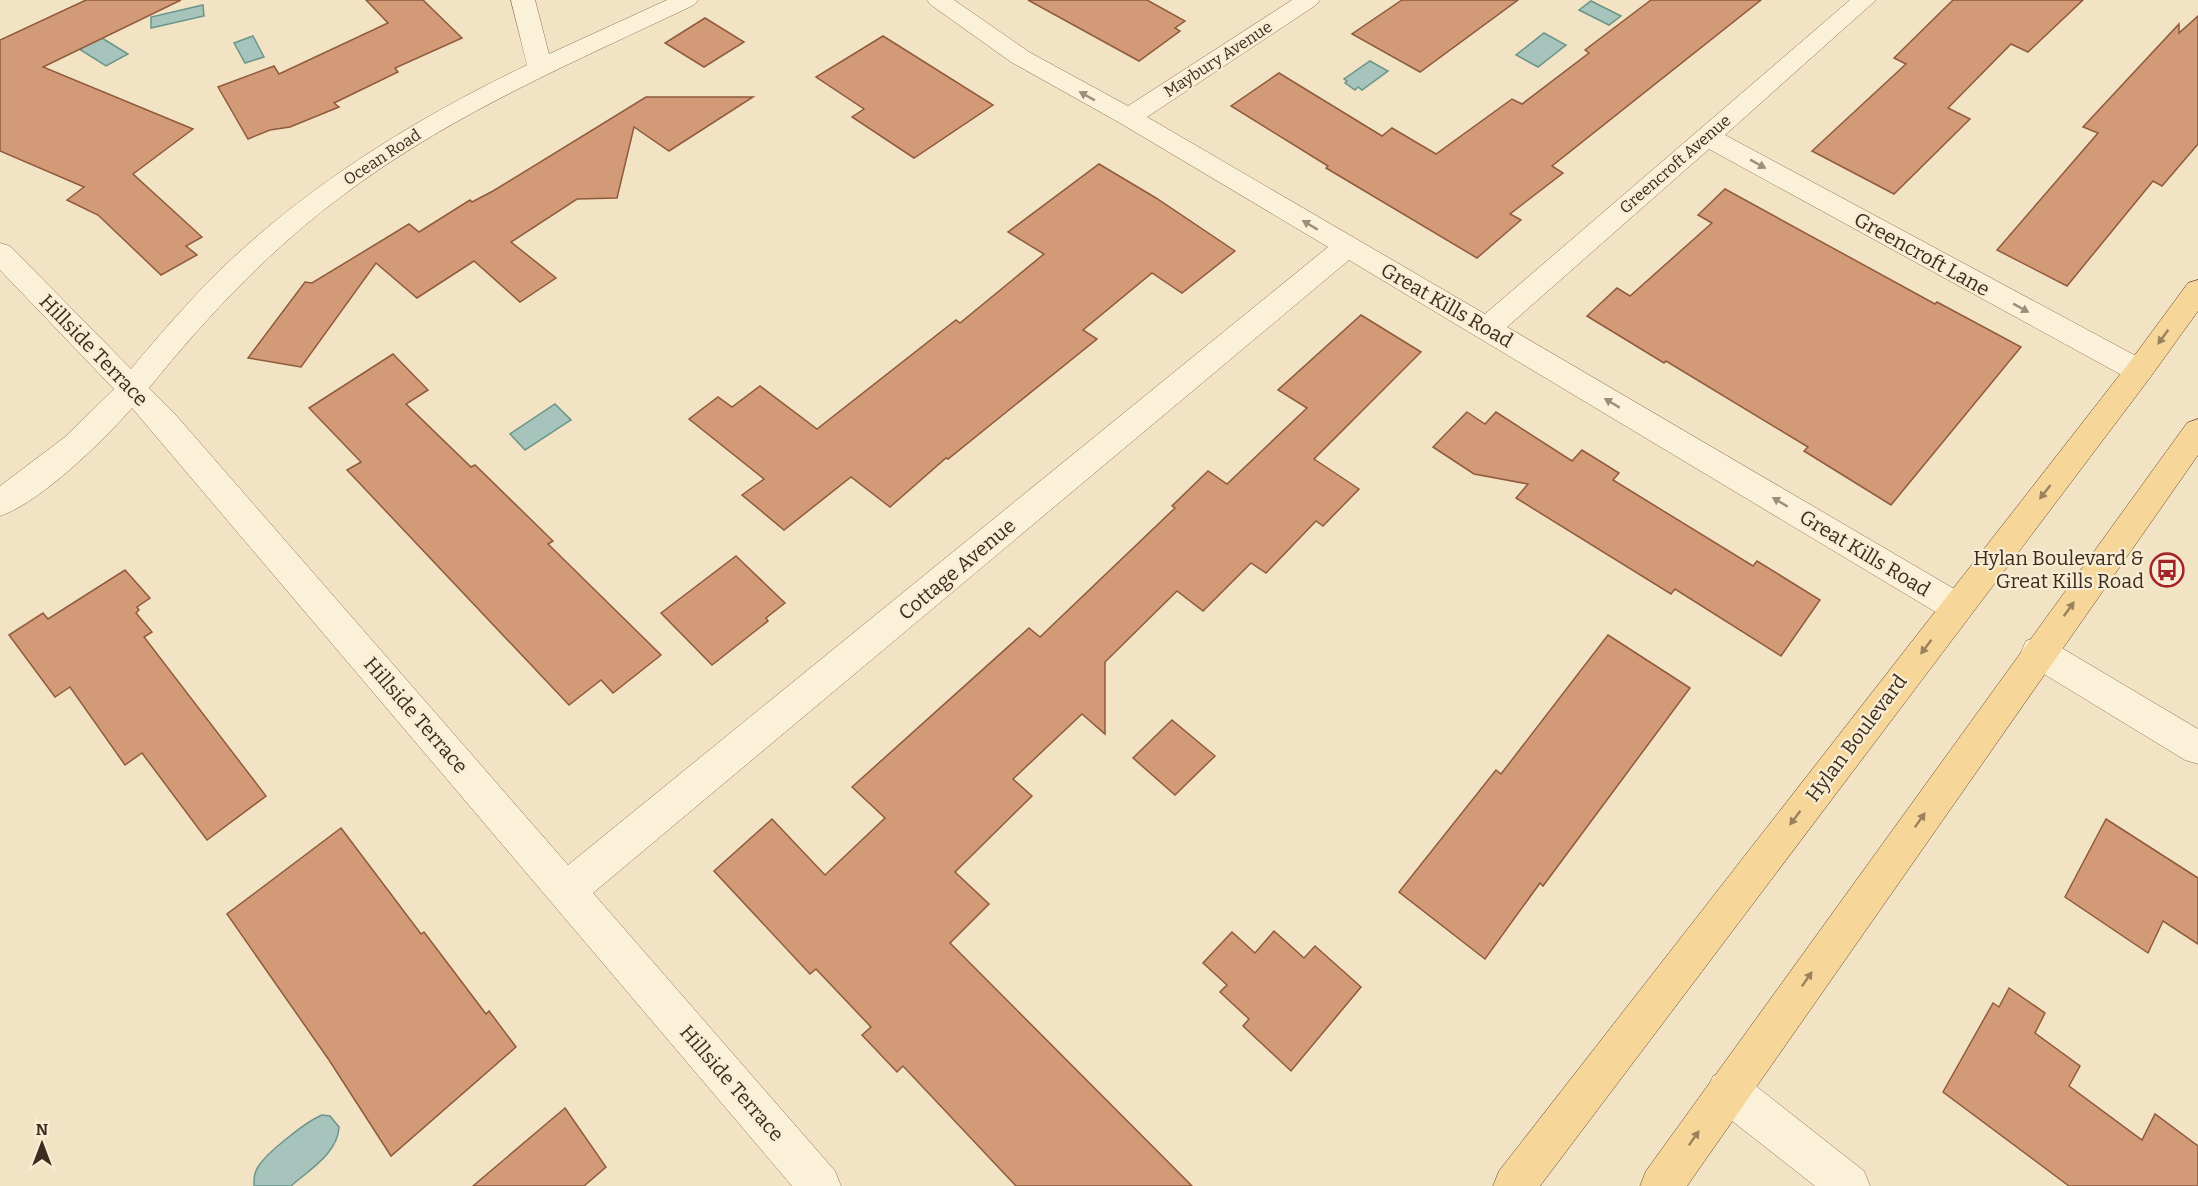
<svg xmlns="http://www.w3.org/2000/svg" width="2198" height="1186" viewBox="0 0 2198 1186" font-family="Bitter,serif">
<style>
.water{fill:#a6c4bb;stroke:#6c9489;stroke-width:1.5}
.building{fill:#d39a77;stroke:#8f5b3c;stroke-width:1.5}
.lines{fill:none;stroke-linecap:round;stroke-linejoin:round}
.minor-casing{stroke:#8e7358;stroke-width:1}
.primary-casing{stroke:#5c412d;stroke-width:1}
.minor{fill:#fbf0d8;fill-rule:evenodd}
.primary{fill:#f7d799;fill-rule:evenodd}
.oneway{fill:#9c8e7b}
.oneway2{fill:#9a825c}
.labels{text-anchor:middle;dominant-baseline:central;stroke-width:4.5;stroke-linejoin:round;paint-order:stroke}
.far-street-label{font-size:16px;fill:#3d2c1e;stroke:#f8edd4}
.street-label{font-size:20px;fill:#3d2c1e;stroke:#f8edd4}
.poi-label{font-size:20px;fill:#3d2c1e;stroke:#f8edd4;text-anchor:end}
</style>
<rect width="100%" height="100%" fill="#f2e3c4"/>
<g class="water">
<polygon points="1591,1 1621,16 1609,25 1579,10"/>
<polygon points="203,5 204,16 151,28 151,17"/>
<polygon points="1544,33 1566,45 1538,67 1516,55"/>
<polygon points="97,35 128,54 106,66 76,47"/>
<polygon points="253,36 264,57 245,63 234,43"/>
<polygon points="1370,61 1388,71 1362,90 1358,87 1355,90 1345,83 1347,81 1344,79"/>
<polygon points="555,404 571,420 525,450 510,434"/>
<path d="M322,1115L330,1116L339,1127C338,1153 309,1170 291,1186H254C254,1179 254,1173 258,1167C266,1153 307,1121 322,1115Z"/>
</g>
<g class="building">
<polygon points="86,0 181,0 43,67 193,129 133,174 202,237 186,246 197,255 161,275 98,215 67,200 84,187 0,151 0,40"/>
<polygon points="366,0 423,0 462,38 395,68 398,72 334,103 339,107 290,127 270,130 248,139 218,87 274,66 279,74 388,23"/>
<polygon points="1028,0 1147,0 1185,21 1175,28 1180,31 1139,61"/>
<polygon points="1402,0 1518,0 1420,72 1352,34"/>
<polygon points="1651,0 1761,0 1552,166 1563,173 1510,214 1521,220 1477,258 1326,168 1328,166 1231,106 1279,73 1382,136 1392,128 1436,154 1512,99 1522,104 1589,53 1585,50"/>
<polygon points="1953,0 2083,0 2028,52 2011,44 1948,108 1970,119 1894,194 1812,151 1906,64 1894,58"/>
<polygon points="2198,16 2198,144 2162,186 2153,181 2067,286 1997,250 2098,133 2083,127 2179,24 2179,33"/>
<polygon points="705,18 744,42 704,67 665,43"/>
<polygon points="883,36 993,105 914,158 852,117 864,109 816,77"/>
<polygon points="646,97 753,97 669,151 634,127 617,198 577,199 511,242 556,278 520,302 474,261 417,298 376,263 301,367 248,358 305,282 312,283 409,224 419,232 470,200 472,202 493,191"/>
<polygon points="1099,164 1156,198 1235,251 1182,293 1152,273 1083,330 1097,339 948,459 946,458 890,507 851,477 784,530 742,495 764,479 689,419 718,397 732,407 760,386 817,429 956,320 960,323 1044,254 1008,232"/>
<polygon points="1725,189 1935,304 1937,302 2021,347 1891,505 1804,451 1808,447 1666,361 1664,363 1587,316 1617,288 1630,296 1712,223 1698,215"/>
<polygon points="1361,315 1421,352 1314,459 1359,489 1323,526 1316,521 1266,573 1251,563 1203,611 1177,591 1105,662 1105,734 1082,714 1013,779 1032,796 955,872 989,904 950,943 1192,1186 1016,1186 903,1066 897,1072 862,1035 871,1027 816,969 810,974 714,871 772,819 825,875 885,818 852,787 1029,628 1040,637 1175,508 1172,506 1208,471 1227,484 1307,408 1278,390"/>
<polygon points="393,354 428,390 406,404 471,467 475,465 553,541 548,544 661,655 613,693 601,680 569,705 347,470 361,462 309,408"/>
<polygon points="1467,412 1485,424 1496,412 1572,461 1582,450 1619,473 1613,480 1753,566 1757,561 1820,600 1781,656 1675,589 1671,594 1516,498 1528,484 1474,474 1433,447"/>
<polygon points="736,556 785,603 766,618 768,621 712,665 661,613"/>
<polygon points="125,570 150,598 137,607 139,610 136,613 152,632 144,637 266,796 207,840 142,753 125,765 70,687 55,697 9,635 43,613 48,619"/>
<polygon points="1608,635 1690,688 1543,886 1540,883 1485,959 1399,892 1496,770 1501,774"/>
<polygon points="1172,720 1215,756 1175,795 1133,758"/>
<polygon points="2106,819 2198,878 2198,944 2163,921 2148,953 2065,897"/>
<polygon points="341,828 421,934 424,932 486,1014 489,1011 516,1047 391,1156 329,1060 227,914"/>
<polygon points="1274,931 1304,958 1315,946 1361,987 1291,1071 1243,1026 1249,1019 1220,992 1227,985 1203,963 1232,932 1255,953"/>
<polygon points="2009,988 2045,1013 2035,1033 2080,1066 2069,1086 2142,1140 2155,1114 2198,1146 2198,1186 2069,1186 1943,1092 1993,1003 1999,1007"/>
<polygon points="565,1108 606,1167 584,1186 473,1186"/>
</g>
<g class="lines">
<defs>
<g id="minor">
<path d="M511,0H535L549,54L667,0H698L694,5C576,61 456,112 350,190C273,246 209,314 149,388L174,413L568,865L1328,247L1120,123L1011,62L931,5L927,0H954L1029,52L1128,106L1292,0H1320L1316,5L1147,117L1485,314L1850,0H1876L1725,135L2149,363L2154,371L2149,379L2139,382L2129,379L1709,149L1507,327L1968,597L1973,607L1968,617L1956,621L1944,617L1349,260L593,893L835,1171L841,1186H792L132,408C103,441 41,502 0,516V486L65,437L114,389L0,270V243L10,246L131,369C159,335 188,302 219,271C309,184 415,119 527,65Z"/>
<polygon points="2038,637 2050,641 2198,729 2198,764 2185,760 2026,663 2021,652 2026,641"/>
<polygon points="1728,1070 1743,1076 1864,1171 1870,1186 1815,1186 1713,1106 1707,1091 1713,1076"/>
</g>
<g id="primary">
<polygon points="2198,280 2198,311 2149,379 1540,1186 1493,1186 1499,1171 2129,363 2188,283"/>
<polygon points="2198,419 2198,455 1687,1186 1640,1186 1646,1171 2187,423"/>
</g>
</defs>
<use href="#minor" class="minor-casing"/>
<use href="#primary" class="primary-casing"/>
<use href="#minor" class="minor"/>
<use href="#primary" class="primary"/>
</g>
<defs><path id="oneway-solid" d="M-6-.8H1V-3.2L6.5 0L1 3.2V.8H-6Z" transform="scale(1.5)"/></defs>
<g class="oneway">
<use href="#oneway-solid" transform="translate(1087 96) rotate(-151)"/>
<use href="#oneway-solid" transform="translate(1758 164) rotate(29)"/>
<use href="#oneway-solid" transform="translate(1310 225) rotate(-149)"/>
<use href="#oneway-solid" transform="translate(2021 308) rotate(29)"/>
<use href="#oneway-solid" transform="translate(1612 403) rotate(-149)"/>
<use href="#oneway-solid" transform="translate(1780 502) rotate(-149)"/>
</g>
<g class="oneway2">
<use href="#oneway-solid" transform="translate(2163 337) rotate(126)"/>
<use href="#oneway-solid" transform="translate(2045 492) rotate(128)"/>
<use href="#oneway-solid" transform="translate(2069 609) rotate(-54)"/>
<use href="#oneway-solid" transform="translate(1926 647) rotate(127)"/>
<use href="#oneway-solid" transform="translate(1795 818) rotate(127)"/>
<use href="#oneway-solid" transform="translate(1920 820) rotate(-55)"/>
<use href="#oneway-solid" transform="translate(1807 979) rotate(-55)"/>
<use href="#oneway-solid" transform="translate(1694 1138) rotate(-55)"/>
</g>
<defs>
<symbol id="bus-ring" viewBox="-11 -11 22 22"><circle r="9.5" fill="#f8edd4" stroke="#a22328" stroke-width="1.5"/><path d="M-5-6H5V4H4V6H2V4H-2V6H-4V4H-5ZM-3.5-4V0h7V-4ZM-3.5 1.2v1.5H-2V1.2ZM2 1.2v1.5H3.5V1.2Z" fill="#a22328"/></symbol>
</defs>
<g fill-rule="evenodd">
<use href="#bus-ring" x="2148" y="551" width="38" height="38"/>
</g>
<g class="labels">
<g class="far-street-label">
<text transform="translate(1218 59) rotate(-33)">Maybury Avenue</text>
<text transform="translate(382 157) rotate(-33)">Ocean Road</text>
<text transform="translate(1675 164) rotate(-41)">Greencroft Avenue</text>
</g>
<g class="street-label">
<text transform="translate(1922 254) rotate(29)">Greencroft Lane</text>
<text transform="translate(1447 305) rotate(30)">Great Kills Road</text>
<text transform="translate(94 350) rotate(46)">Hillside Terrace</text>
<text transform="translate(1865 553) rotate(31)">Great Kills Road</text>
<text transform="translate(957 569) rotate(-40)">Cottage Avenue</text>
<text transform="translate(416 715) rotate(49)">Hillside Terrace</text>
<text transform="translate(1856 738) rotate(-53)">Hylan Boulevard</text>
<text transform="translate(732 1083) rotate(49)">Hillside Terrace</text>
</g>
<g class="poi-label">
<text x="2144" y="558">Hylan Boulevard &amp;<tspan x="2144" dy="23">Great Kills Road</tspan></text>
</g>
</g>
<g transform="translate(42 1144)" stroke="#f8edd4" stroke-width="4.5" paint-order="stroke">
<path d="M0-4.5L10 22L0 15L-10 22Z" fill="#3d2c1e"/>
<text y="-9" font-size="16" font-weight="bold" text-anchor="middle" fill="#3d2c1e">N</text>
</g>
</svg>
